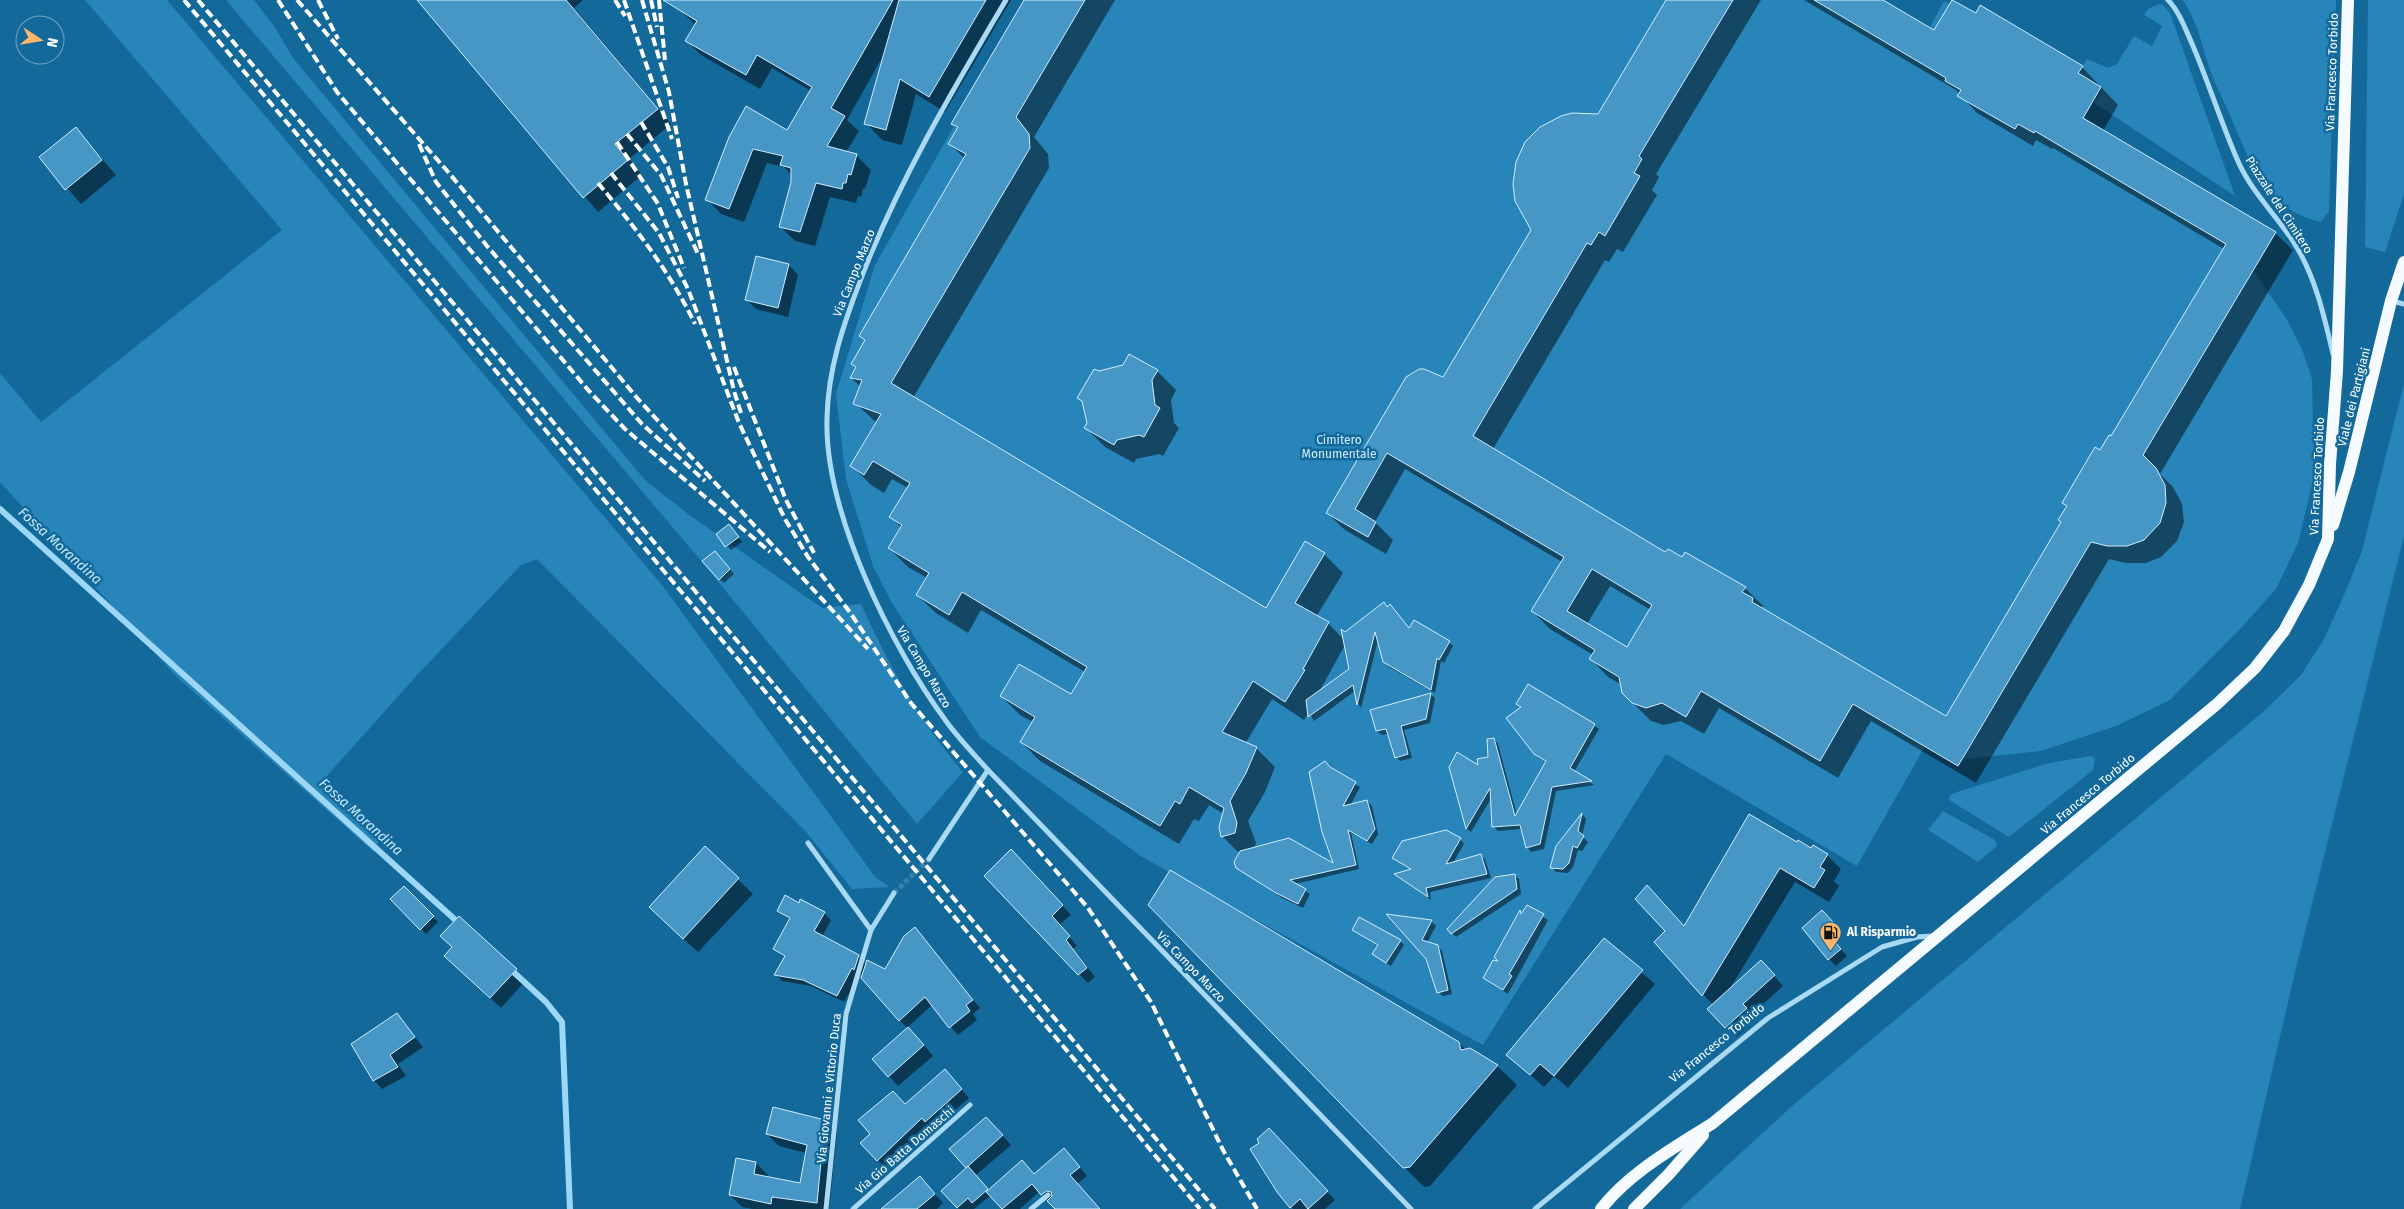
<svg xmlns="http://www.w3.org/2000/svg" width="2404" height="1209" viewBox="0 0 2404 1209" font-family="'Fira Sans',sans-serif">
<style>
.green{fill:#2785b9}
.shadow{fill:#0007;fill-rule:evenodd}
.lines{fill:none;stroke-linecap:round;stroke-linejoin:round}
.stream{stroke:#9cd7f6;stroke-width:6}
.building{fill:#4697c5;stroke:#d1edfd;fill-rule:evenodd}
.street-tunnel{stroke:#3780aa;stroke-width:5;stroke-dasharray:5 2.5;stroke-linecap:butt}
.street{stroke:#a9d9f3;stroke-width:5}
.primary{stroke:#f5fbff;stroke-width:12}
.rail{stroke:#fff;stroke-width:4;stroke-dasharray:9 4;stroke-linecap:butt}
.labels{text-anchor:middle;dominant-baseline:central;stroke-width:5;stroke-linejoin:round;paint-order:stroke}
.street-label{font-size:12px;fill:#fff;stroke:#14699b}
.park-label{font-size:12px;fill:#d1edfd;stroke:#14699b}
.poi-label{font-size:12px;font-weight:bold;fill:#fff;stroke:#14699b;text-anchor:start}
.water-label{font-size:14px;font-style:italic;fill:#c1e6fa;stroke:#14699b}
</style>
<rect width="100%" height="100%" fill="#14699b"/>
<g class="green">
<polygon points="85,0 167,0 662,585 876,878 890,887 852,889 806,832 537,559 521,565 419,673 324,779 383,832 374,852 177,677 0,482 0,373 41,422 282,230"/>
<path d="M226,0H254L274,26L293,58L645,480L688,514L822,608L861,604C889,665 919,721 963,772L917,824L697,556Z"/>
<polygon points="1026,0 1871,0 1927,33 1944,1 2099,92 2082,121 2270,236 2253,270 2286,318 2302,349 2312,379 2314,476 2298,543 2276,589 2240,629 2170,700 2116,726 2041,751 1965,759 1928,741 1857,866 1666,754 1483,1045 1142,857 980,737 892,603 873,566 846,479 836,394 875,265"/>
<path d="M2183,0H2336L2329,211L2321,222C2267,210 2252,166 2232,120C2225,103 2215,85 2209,67C2201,41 2198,24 2183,0Z"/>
<polygon points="2368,0 2404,0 2404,194 2385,252 2365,247"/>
<polygon points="2159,4 2163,5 2170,13 2235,196 2094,103 2103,88 2078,73 2087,59 2108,68 2117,64 2134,36 2152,46 2162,26 2144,15 2148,9"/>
<polygon points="2404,384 2404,536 2295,972 2240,1209 1680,1209 1792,1106 2264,711 2301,675 2324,639 2344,595 2362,551"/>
<polygon points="2091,756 2095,758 2093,770 2009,837 1949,800 1950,795 1957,792 2049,763"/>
<polygon points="1943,811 1995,840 1997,846 1978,862 1928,830"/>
</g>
<g class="shadow">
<polygon points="418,0 583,0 574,8 671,124 629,159 642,175 598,212"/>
<polygon points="683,0 1011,0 945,112 916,94 902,145 882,140 866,123 883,56 847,120 859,131 846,152 856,155 871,170 865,189 863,188 861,197 858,196 856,203 830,197 815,246 795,241 780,226 792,182 792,175 784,167 767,163 744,222 721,214 707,199 731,138 787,132 811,91 772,68 760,89 701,55 687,41 696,25 678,8"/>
<path d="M1025,0H1115L1034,137L1048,154L1049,168L913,398L1266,609L1324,554L1343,573L1316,617L1328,623L1344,640L1345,633L1409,630L1449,642L1453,646L1444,663L1441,661L1435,693L1389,667L1384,662L1378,640L1361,708L1358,704L1355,691L1314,721L1309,712L1304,720L1272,699L1245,744L1256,748L1275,767L1265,792L1248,821L1256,843L1254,849L1336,866L1332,770L1360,787L1350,806L1367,801L1372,806L1378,834L1372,844L1351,833L1359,869L1295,884L1310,894L1303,908L1282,898L1237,867L1240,854L1222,836L1224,814L1209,805L1199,821L1194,819L1179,844L1040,761L1021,742L1033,722L1020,715L1001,696H1071L1085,672L981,610L968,633L936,613L917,595L927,578L908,567L889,548L902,528L891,517L908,488L892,479L884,493L871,485L852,466L877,423L855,403L861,387L851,378L857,368L852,364L866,341L860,336L965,159L950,144L958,129L952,123ZM1345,645L1350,669L1319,692Z"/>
<path d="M1667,0H1761L1656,174L1659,177L1652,190L1657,195L1623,252L1617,249L1609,262L1605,260L1493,449L1666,554L1745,588L1763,606L1761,608L1947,718L2063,523L2101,452L2111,438L2224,249L2053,148L2052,149L2036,140L2033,146L1977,113L1956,90L1804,0H1881L1934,32L1976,14L2082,67L2118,105L2103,131L2275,233L2293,250L2160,474L2173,487L2182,504L2184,522L2177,541L2161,557L2146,563H2126L2109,559L1976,783L1871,721L1838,778L1719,708L1704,734L1681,721L1664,725L1651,721L1633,703L1622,685L1608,677L1591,659L1593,655L1550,629L1532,611L1562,562L1405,469L1375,522L1393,540L1386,554L1345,530L1327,513L1444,379ZM1610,586L1651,610L1628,649L1587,624Z"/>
<polygon points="75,128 116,175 81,204 40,157"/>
<polygon points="789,265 798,275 788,317 756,309 746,299"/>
<polygon points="1157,371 1176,390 1171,400 1174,423 1179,428 1163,456 1159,454 1136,459 1134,463 1105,447 1086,428 1088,423 1084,403 1079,398 1099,372"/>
<polygon points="733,530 742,542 731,550 717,535"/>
<polygon points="719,557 734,574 724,583 719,579"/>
<polygon points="1430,694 1435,698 1430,723 1404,730 1412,758 1400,761 1396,757 1389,734 1382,735 1377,731 1372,711"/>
<polygon points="1518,704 1594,725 1599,729 1574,772 1594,785 1556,791 1544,849 1531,852 1527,847 1522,829 1498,831 1493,826 1492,797 1471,832 1467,829 1450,767 1480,768 1489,758 1494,739 1498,744 1517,815 1546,762 1535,754 1522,708"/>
<polygon points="1583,815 1586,819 1582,836 1588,842 1582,851 1578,850 1573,867 1568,873 1556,872 1552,867 1558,846"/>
<polygon points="1460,839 1464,844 1453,863 1480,855 1485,859 1491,878 1430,892 1431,900 1396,875 1412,870 1394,858"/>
<polygon points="1798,844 1827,855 1841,869 1834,881 1839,886 1829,902 1795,882 1729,990 1771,972 1783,986 1752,1014 1756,1019 1736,1037 1709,1009 1713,1005 1655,942 1685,927"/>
<polygon points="705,848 753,894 698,952 665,922"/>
<polygon points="1020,860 1071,915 1059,925 1077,946 1073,949 1095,977 1088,983 1079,974"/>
<polygon points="1514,875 1519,879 1521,894 1456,937 1448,929"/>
<polygon points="404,887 438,922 426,934 392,899"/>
<polygon points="799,904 824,913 831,920 822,937 858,956 866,965 885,971 915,929 980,1008 973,1014 977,1020 958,1035 932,1005 907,1028 918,1038 933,1056 898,1086 889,1076 908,1029 899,1020 860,974 844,1002 811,986 782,981 776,974 785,958 775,949 791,920 778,910"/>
<polygon points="1527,907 1548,920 1508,994 1484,978 1502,964 1496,957 1521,912 1523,914"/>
<polygon points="1822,912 1840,930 1831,938 1847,956 1836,966 1829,959"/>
<polygon points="1389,916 1432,922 1436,926 1427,943 1438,946 1442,951 1452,994 1443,996 1438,992 1427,958"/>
<polygon points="1353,930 1400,941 1404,945 1391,966 1374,954 1378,946"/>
<polygon points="1604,940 1655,984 1568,1088 1554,1076 1544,1087 1508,1055"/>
<polygon points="456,966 516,970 526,980 501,1008"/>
<polygon points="397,1015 423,1047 398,1064 406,1076 382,1089 374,1080"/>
<polygon points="1459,1043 1466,1050 1497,1066 1517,1085 1430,1186 1424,1187 1404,1167"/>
<polygon points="953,1079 969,1098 934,1129 931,1126 886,1169 862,1143"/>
<polygon points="825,1121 837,1133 829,1209 753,1209 742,1207 730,1195 756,1163 768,1175 767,1178 801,1184 806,1153 779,1146 767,1134"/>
<polygon points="995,1127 1011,1145 975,1176 989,1191 1030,1170 1035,1175 1072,1158 1087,1176 1077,1184 1099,1209 1056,1209 1040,1191 1020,1209 1003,1209 991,1195 974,1209 959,1209 942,1191 968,1168 951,1150"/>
<polygon points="1277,1138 1335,1200 1325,1209 1310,1209 1308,1207 1306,1209 1293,1209 1278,1191"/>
<polygon points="920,1177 943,1203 937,1209 883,1209"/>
</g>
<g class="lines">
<g class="stream">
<polyline points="0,509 461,925"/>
<polyline points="508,967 546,1002 562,1022 570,1209"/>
</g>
</g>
<g class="building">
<polygon points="417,0 566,0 658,109 615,144 628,160 583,198"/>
<polygon points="663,0 893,0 831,108 845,116 827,146 857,154 851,175 848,174 846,183 843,183 842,189 816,183 800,232 779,227 791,182 791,168 780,165 783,156 753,149 729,209 705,200 729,137 746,106 787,130 812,87 757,55 746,75 685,41 697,21"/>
<polygon points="899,0 986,0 929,97 900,79 886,130 864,124"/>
<polygon points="1024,0 1085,0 1016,117 1029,134 1030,148 891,383 1266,608 1305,541 1325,553 1295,603 1329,622 1303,669 1305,670 1285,702 1253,681 1222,732 1257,747 1246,773 1230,801 1237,823 1235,833 1221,837 1219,827 1224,808 1189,787 1180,804 1175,801 1160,826 1020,742 1035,717 1000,696 1019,664 1071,694 1087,667 962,592 949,615 916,595 929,573 888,548 902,525 889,517 910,483 873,461 864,475 850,466 881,414 853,404 862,380 850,378 856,367 851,364 865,340 859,336 966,154 948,144 958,127 951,124"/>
<path d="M1666,0H1733L1639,156L1642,159L1634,173L1640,176L1605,236L1599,232L1591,245L1587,243L1473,436L1665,552L1668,549L1682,557L1685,552L1746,587L1742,592L1753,598L1752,602L1946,716L2061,522L2058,520L2067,506L2062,503L2095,447L2100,450L2109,435L2111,436L2226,244L2035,131L2034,133L2018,124L2015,129L1957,96L1961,90L1945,81L1946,78L1814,0H1883L1934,30L1952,0L1976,13L1980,5L2083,66L2078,73L2101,87L2083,118L2276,232L2143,455L2156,468L2165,485L2166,503L2160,523L2144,540L2127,546H2107L2091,542L1958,766L1853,704L1820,761L1701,691L1686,717L1662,703L1646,708L1632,703L1622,693L1619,677L1589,659L1595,650L1531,611L1564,557L1387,453L1355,509L1376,522L1368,537L1326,513L1406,377L1419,369H1424L1443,377L1531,230L1515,201L1513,184L1516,162L1525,142L1540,127L1561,116L1572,113L1598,114ZM1592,569L1652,605L1627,647L1567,611Z"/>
<polygon points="76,127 102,160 65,190 39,157"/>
<polygon points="756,256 789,264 778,308 745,300"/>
<polygon points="1129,354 1158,370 1152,380 1155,405 1160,408 1144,437 1139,435 1117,440 1114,445 1084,428 1087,423 1082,401 1077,398 1094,369 1099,371 1123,365"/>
<polygon points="729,524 739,537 725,547 716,534"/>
<polygon points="715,551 730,569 719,580 702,561"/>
<polygon points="1384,602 1387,607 1390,604 1409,628 1414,620 1450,641 1439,660 1437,658 1431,690 1383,662 1375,632 1357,705 1353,685 1308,717 1306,700 1349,669 1341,629 1345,632"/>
<polygon points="1528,684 1595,724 1570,768 1592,781 1552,787 1540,844 1526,848 1520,825 1492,827 1490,788 1466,829 1449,767 1457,752 1478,765 1477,759 1488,757 1487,739 1494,738 1515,816 1546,761 1534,754 1506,718 1521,707 1516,704"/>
<polygon points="1431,693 1426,719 1401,726 1408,754 1395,758 1386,729 1376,731 1370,710"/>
<polygon points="1325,761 1330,767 1356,782 1343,806 1367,800 1375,829 1367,841 1348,830 1356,865 1290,880 1306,889 1298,904 1276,893 1236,868 1234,862 1240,851 1289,838 1333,863 1322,832 1309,772"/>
<polygon points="1582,813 1578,831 1584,836 1577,848 1573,846 1569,863 1563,869 1550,868 1556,846"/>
<polygon points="1749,814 1797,842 1798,840 1811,848 1813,845 1828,854 1820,867 1825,870 1814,888 1780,868 1702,996 1654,942 1665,931 1635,899 1647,885 1684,926"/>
<polygon points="1446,830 1461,838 1446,864 1481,854 1487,874 1426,888 1428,897 1394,874 1411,869 1392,858 1402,841"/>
<polygon points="705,846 739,878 683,939 649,907"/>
<polygon points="1011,849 1063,905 1052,916 1070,936 1066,940 1087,968 1078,975 984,876"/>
<polygon points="1170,870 1459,1042 1461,1050 1470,1048 1498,1065 1410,1167 1403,1168 1148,905"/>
<polygon points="1515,874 1517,889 1451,934 1447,929 1495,877"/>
<polygon points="404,886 434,916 420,930 390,899"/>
<polygon points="785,895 799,903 800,899 825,912 814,931 859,955 854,970 852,968 837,996 803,980 774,975 785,956 773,949 790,918 777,911"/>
<polygon points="1527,905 1544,914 1509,974 1512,976 1503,990 1483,978 1493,960 1498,961 1494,957 1520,910 1521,914"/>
<polygon points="1822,910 1833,922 1825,930 1841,949 1828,960 1802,928"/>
<polygon points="1386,914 1432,920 1422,940 1438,945 1448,990 1437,993 1426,959"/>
<polygon points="459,916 517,969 490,998 444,956 452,947 440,936"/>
<polygon points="1359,917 1401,940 1386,963 1372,954 1378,945 1352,930"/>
<polygon points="915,927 973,1000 966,1005 970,1011 949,1028 925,997 899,1021 861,978 867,960 885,969 904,936"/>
<polygon points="1604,938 1643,970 1554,1076 1540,1064 1530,1075 1506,1055"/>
<polygon points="1761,960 1775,975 1743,1004 1747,1008 1725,1028 1707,1009"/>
<polygon points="397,1013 415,1037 390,1055 398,1067 373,1081 351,1044"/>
<polygon points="908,1027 924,1045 888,1077 872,1059"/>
<polygon points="945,1069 962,1089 925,1122 922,1118 877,1161 860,1143 870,1134 858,1120 893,1091 905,1104"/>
<polygon points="773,1107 825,1120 817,1203 772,1197 771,1204 729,1195 736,1158 756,1162 754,1174 800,1183 807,1145 766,1134"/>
<polygon points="986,1117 1003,1135 966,1168 949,1149"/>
<polygon points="1269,1128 1328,1191 1308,1209 1300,1199 1290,1208 1277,1192 1250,1149 1259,1143 1257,1139"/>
<polygon points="1064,1148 1080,1167 1070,1175 1100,1209 1055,1209 1047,1201 1052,1196 1051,1192 1047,1191 1041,1195 1032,1184 1002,1209 986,1192 1022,1160 1034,1174"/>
<polygon points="968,1166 988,1189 972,1203 968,1198 957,1208 941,1191"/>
<polygon points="920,1176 935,1194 917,1209 881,1209"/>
</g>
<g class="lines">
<polyline class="street-tunnel" points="894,893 929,859"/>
<g class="street">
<path d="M1006,0C952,91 898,182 860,281C843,326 828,369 827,418C824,511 891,647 946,721C958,738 974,754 988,770L1411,1209"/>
<path d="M2168,0C2180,12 2186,31 2193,46C2209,84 2221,122 2237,159C2250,190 2275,214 2293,241C2315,275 2324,315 2333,354"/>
<polyline points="2392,301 2404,304"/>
<polyline points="808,843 871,930"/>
<polyline points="929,859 988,770"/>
<polyline points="826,1209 846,1014 871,930 894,893"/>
<polyline points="853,1209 970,1105"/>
<polyline points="1031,1209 1048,1195"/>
<polyline points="1535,1209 1768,1018 1882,947 1917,937 1933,936"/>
</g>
<g class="primary">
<polyline points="2333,525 2349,472 2391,301 2404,262"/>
<path d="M1601,1209C1630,1172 1674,1148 1713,1123L2217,704L2255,668L2284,631L2309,585L2328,539L2330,464L2337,371L2348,0"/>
<polyline points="1634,1209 1669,1174 1703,1135"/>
</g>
<g class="rail">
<polyline points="184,0 1200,1209"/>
<polyline points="198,0 1215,1209"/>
<polyline points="278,0 337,92 589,391 625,429 770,552"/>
<polyline points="297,0 449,173 638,399 868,649"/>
<polyline points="318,0 338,39"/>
<polyline points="615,0 625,16"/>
<polyline points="624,0 672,139"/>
<polyline points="642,0 669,92 686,184 734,391 741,413"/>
<polyline points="651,0 657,27"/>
<polyline points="659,0 665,60"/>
<polyline points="641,122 668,167 678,198"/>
<polyline points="627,134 661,175 699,256"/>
<polyline points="617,142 658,204 684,268"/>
<polyline points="419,144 436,182 487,246 642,424 705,481"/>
<polyline points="611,173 659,233 673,260 688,289 739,423 785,519 808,557 849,611 911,703 1088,908 1151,1002 1223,1150 1257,1209"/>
<path d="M598,183C635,227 670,272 695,324"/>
<polyline points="734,367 786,500 814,553"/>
</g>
</g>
<defs>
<symbol id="fuel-pin" viewBox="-11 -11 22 30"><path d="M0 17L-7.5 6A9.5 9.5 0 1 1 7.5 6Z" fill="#ffb86b" stroke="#14699b"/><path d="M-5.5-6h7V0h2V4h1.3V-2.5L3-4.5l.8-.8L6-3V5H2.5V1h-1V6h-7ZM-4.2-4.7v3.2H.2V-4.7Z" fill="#111"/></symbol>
</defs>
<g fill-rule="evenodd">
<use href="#fuel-pin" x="1818" y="920" width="25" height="34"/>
</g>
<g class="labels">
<g class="street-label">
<text transform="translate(2332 72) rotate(-88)">Via Francesco Torbido</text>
<text transform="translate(2279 205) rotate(57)">Piazzale del Cimitero</text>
<text transform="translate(854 273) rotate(-68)">Via Campo Marzo</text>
<text transform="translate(2354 397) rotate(-76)">Viale dei Partigiani</text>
<text transform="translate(2317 476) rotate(-87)">Via Francesco Torbido</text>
<text transform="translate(924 667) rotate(59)">Via Campo Marzo</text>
<text transform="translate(2088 794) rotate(-40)">Via Francesco Torbido</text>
<text transform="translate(1191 967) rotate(46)">Via Campo Marzo</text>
<text transform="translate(1717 1043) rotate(-39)">Via Francesco Torbido</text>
<text transform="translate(829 1088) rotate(-84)">Via Giovanni e Vittorio Duca</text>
<text transform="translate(905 1150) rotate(-41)">Via Gio Batta Domaschi</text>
</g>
<g class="park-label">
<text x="1339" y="440">Cimitero<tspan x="1339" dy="14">Monumentale</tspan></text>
</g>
<g class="poi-label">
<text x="1847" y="932">Al Risparmio</text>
</g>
<g class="water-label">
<text transform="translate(60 546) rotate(42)">Fossa Morandina</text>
<text transform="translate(361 817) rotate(42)">Fossa Morandina</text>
</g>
</g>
<g transform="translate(40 40) rotate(102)"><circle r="24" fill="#14699b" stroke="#72a5c3"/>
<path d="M0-4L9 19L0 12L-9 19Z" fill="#ffb86b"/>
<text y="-8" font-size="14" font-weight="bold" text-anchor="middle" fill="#ffffff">N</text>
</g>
</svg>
